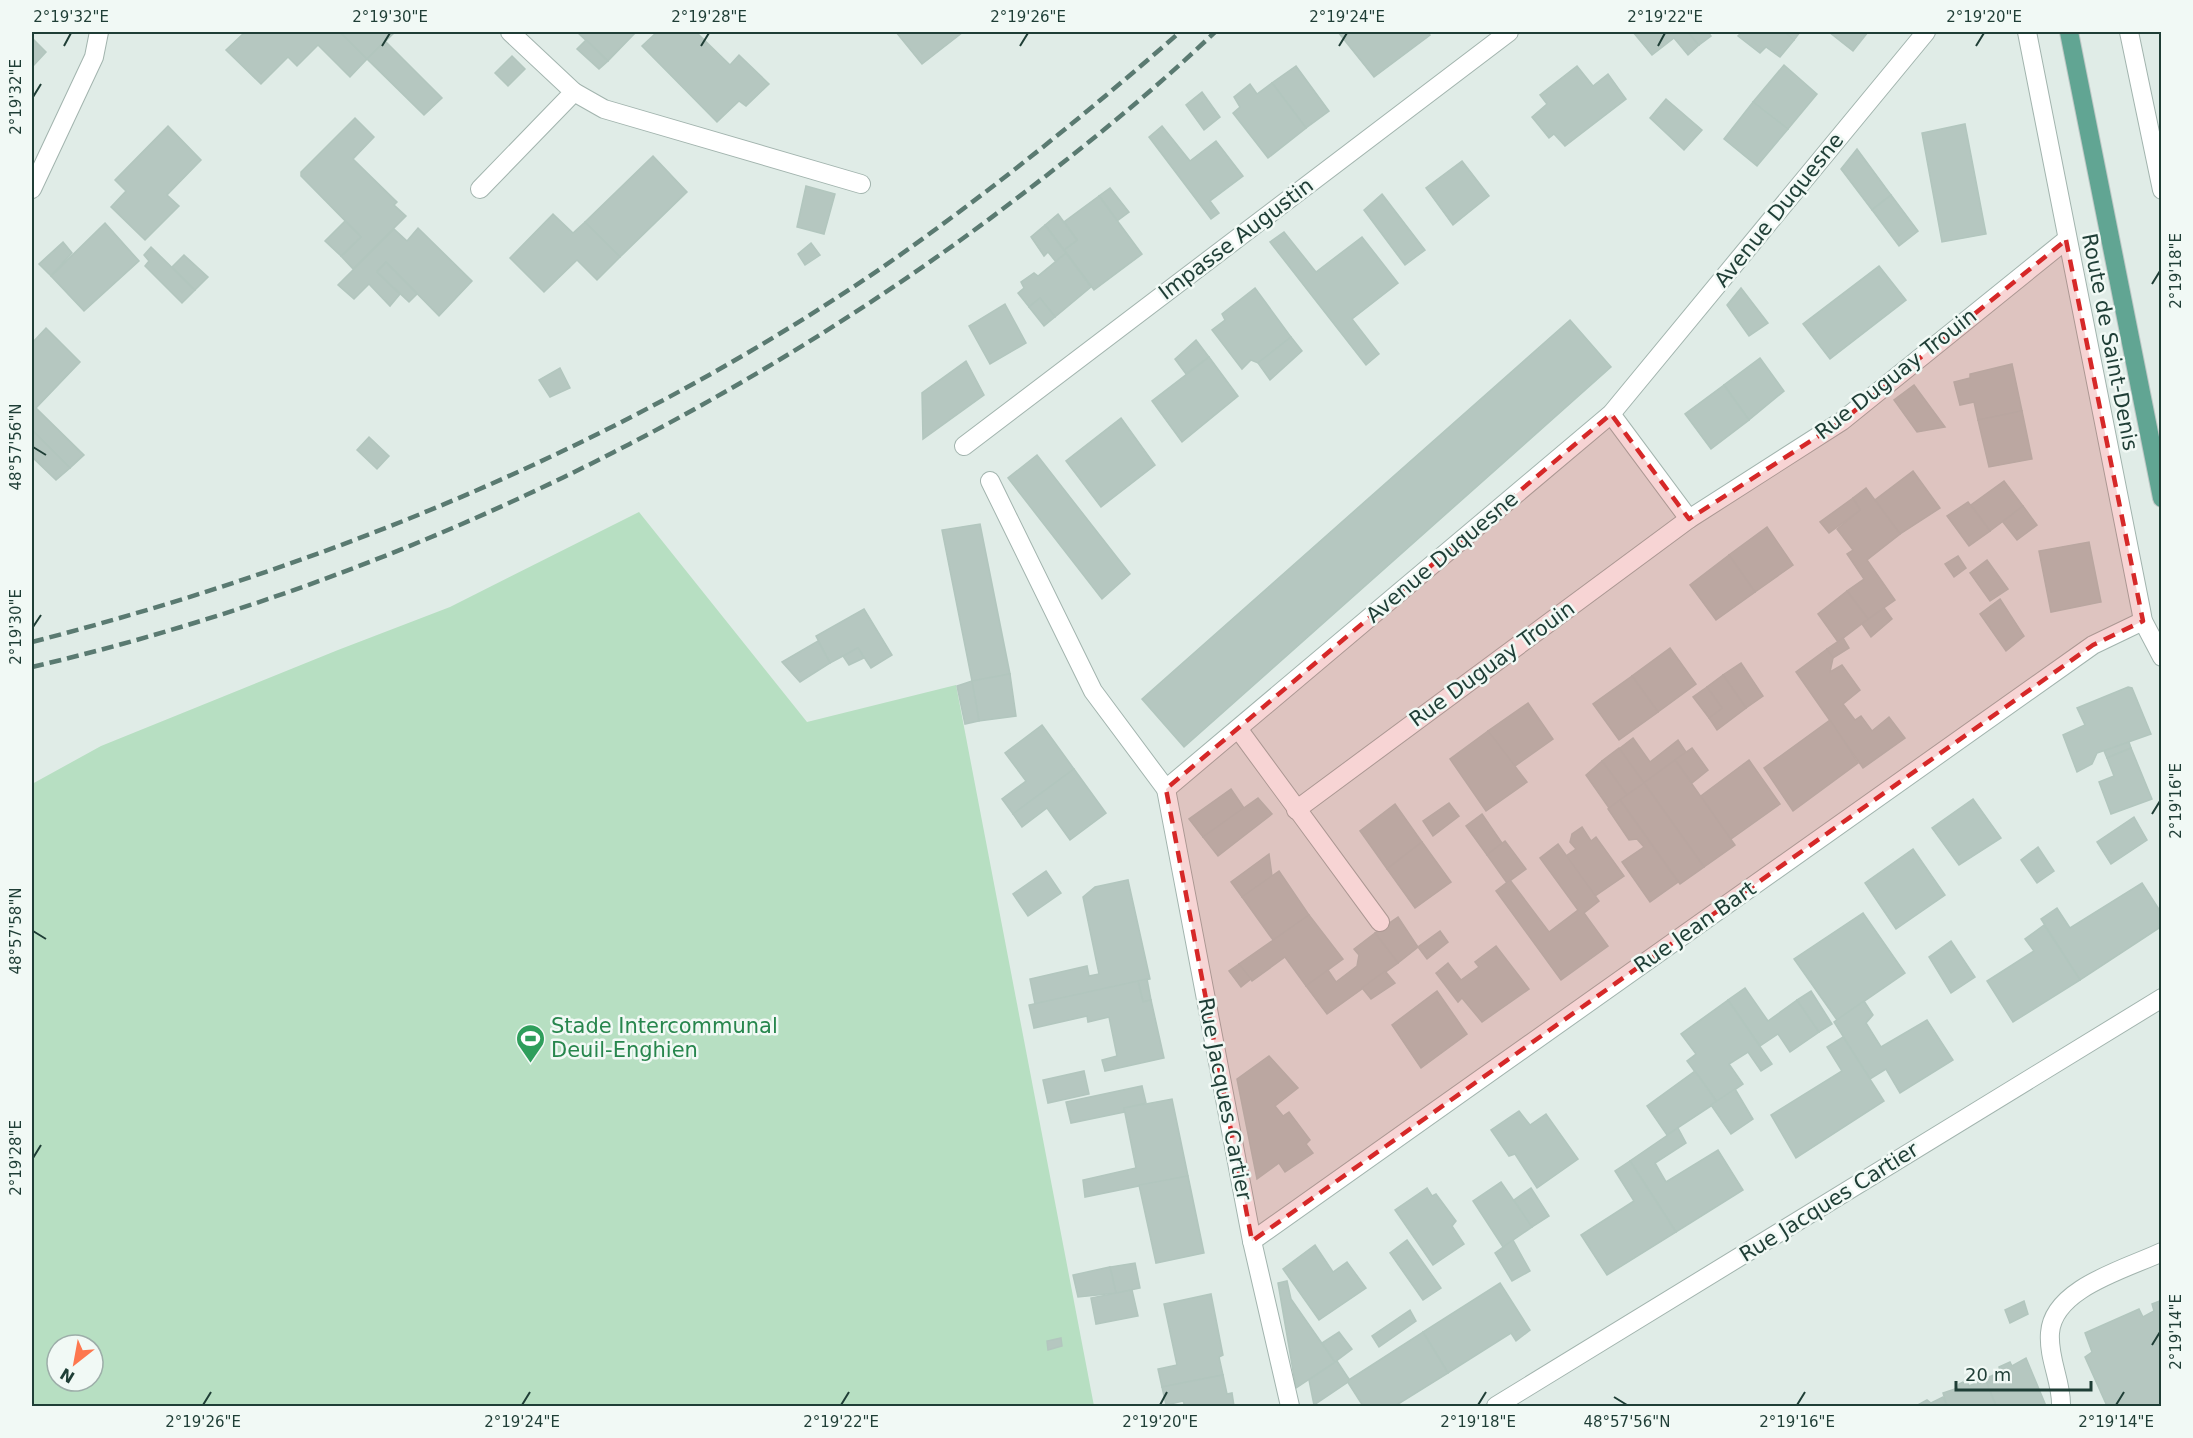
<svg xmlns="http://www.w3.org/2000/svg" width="2193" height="1438" viewBox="0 0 2193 1438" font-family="'DejaVu Sans',sans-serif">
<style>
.green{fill:#b7dfc2;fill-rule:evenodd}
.building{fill:#b5c7c0;stroke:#b2c6be;stroke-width:1.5}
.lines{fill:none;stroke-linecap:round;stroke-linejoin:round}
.service-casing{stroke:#a2b4ae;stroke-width:20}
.minor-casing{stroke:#a2b4ae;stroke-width:20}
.primary-casing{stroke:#c0c9c7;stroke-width:20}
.service{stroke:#fff;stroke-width:18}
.minor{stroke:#fff;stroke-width:18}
.primary{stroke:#61a593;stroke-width:18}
.rail{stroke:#5a7a71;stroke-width:4.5;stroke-dasharray:12 6;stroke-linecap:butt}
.marked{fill:#d62828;fill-opacity:0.2;stroke:#d62828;stroke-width:4.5;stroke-dasharray:12 8;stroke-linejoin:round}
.ticks{fill:none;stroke:#1f3e36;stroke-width:2}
.labels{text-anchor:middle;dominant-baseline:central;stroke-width:5;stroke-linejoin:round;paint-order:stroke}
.street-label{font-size:21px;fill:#1f3e36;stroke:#f1f9f5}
.leisure-label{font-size:21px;fill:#27864d;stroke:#f1f9f5;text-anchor:start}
.neatline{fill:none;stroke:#1f3e36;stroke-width:2}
.ticks-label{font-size:15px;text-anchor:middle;fill:#1f3e36}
</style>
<rect width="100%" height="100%" fill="#e0ece7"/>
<path class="green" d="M639,512L807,722L956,685L1094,1406H32V784L101,746L338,650L450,607ZM57,1345H93V1381H57Z"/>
<g class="building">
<polygon points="245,32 340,32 367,59 350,77 318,45 297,66 288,57 261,84 226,50"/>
<polygon points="340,32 395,32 367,59"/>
<polygon points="577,32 636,32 608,61"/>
<polygon points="657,32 696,32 730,65 739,55 769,84 746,106 739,101 717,122 642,46"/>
<polygon points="896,32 963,32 922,64"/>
<polygon points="1338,32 1428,32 1430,35 1374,77"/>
<polygon points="1633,32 1688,32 1699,45 1688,55 1674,38 1652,55"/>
<polygon points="1688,32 1708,32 1711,36 1699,45"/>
<polygon points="1742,32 1785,32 1794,40 1780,57 1766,47 1760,53 1738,36"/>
<polygon points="1785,32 1800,32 1794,40"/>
<polygon points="1829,32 1868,32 1853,51"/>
<polygon points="32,38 46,52 32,67"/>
<polygon points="586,40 608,61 599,69 577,49"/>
<polygon points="385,41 442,98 424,115 367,59"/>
<polygon points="512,56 525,69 508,86 495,73"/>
<polygon points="1784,65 1817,94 1788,129 1753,102"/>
<polygon points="1296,66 1329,111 1306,128 1272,83"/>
<polygon points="1577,66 1593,86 1608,74 1626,99 1565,146 1554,134 1549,138 1532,117 1547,104 1540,95"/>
<polygon points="1272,83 1306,128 1268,158 1233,113 1240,107 1234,97 1250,84 1257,94"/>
<polygon points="1202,92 1220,117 1204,130 1186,105"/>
<polygon points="1666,99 1702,130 1684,150 1650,118"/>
<polygon points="1753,102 1788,129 1757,166 1724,139"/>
<polygon points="355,118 374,137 353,159 397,202 394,205 406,216 353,269 341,256 361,237 301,176 301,172"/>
<polygon points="1965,124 1986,234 1942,242 1922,133"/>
<polygon points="168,126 201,160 167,195 179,206 145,240 111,207 126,191 115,180"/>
<polygon points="1162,126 1190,161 1216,141 1243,176 1210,201 1219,213 1211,219 1149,137"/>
<polygon points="1857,149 1891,195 1872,210 1841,169"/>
<polygon points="653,156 687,192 620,257 585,222"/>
<polygon points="1462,161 1489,196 1453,225 1426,188"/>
<polygon points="806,186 835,194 824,234 797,227"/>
<polygon points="1110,188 1129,212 1117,221 1099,196"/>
<polygon points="1382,194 1425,250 1405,265 1364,210"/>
<polygon points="1891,195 1918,231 1899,246 1872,210"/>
<polygon points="1099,196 1142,254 1094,290 1064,250 1077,240 1064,222"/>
<polygon points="553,214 573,233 585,222 620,257 597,280 577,260 544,292 510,258"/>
<polygon points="1058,214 1077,240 1064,250 1045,225"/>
<polygon points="345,221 361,237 341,256 325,241"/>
<polygon points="105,223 139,261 84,311 51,276"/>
<polygon points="1045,225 1066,253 1056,262 1048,252 1044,256 1031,237"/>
<polygon points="418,228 472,281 439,316 386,262 377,272 400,294 390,306 369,284 354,299 338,285 394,229 407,241"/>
<polygon points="1284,232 1316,272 1362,237 1398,283 1352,319 1379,354 1366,365 1270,242"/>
<polygon points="63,242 72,253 51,276 39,264"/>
<polygon points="811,243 820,255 805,265 798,254"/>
<polygon points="151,247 195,290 182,303 145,266 149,261 144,255"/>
<polygon points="1066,253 1091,287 1055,317 1040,298 1029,307 1018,293 1024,288 1021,282 1034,273 1038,276"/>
<polygon points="184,255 208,277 195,290 172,267"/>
<polygon points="386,262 417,294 409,302 377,272"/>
<polygon points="1879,266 1906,300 1830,359 1803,324"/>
<polygon points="1255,288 1291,337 1258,363 1251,360 1242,369 1212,330 1225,320 1222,314"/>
<polygon points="1741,288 1768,323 1749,336 1727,305"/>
<polygon points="1040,298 1055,317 1044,326 1029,307"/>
<polygon points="1005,304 1026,343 990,364 969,326"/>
<polygon points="1570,320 1611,367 1184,747 1142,699"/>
<polygon points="46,328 80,362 36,408 84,455 70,468 32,430 32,343"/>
<polygon points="1291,337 1302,351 1270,380 1258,363"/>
<polygon points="1196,340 1209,357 1186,374 1175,359"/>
<polygon points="1209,357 1238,396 1182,442 1152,401"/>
<polygon points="1760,358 1784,391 1749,420 1724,385"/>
<polygon points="966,361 984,395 923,439 922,393"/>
<polygon points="2012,364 2022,411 1978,420 1974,402 1960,405 1954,382 1970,378 1970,374"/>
<polygon points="560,368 570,388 550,397 539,380"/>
<polygon points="1724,385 1749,420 1711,449 1685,414"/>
<polygon points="1914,385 1945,427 1917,432 1894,400"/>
<polygon points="2022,411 2032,459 1989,467 1978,420"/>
<polygon points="1121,418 1155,465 1101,507 1066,461"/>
<polygon points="32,430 70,468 56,480 32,457"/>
<polygon points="369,437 389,456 377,469 357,450"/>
<polygon points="1037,455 1130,574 1102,599 1008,478"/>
<polygon points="1913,471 1940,508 1900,534 1875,500"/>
<polygon points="2004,481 2023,506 1990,531 1971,505"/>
<polygon points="1866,488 1900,534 1867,560 1895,600 1868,619 1847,591 1864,579 1847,554 1853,550 1837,529 1860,510 1853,498"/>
<polygon points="1853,498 1860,510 1829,533 1820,522"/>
<polygon points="1968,502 1990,531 1969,546 1947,516"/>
<polygon points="2023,506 2037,525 2017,540 2003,522"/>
<polygon points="980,524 1010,674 972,681 942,530"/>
<polygon points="1767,527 1793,565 1755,592 1729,555"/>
<polygon points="2089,542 2101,602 2051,612 2039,551"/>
<polygon points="1729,555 1755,592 1716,620 1690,585"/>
<polygon points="1958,556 1966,568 1954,577 1945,564"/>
<polygon points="1987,560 2008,589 1990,601 1970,573"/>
<polygon points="1847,591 1868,619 1838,642 1818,614"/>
<polygon points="2000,599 2024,636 2006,651 1980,614"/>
<polygon points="1884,608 1892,619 1871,637 1862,624"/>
<polygon points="864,609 892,655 871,668 858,648 830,663 816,636"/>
<polygon points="1843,638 1849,648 1833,658 1827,649"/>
<polygon points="818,641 830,663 800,682 782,662"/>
<polygon points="858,648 864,658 849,665 843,656"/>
<polygon points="1670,648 1696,684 1658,712 1632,676"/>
<polygon points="1827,649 1833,658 1830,672 1842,665 1860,690 1843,704 1855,720 1861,716 1872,731 1889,717 1905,738 1863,768 1796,672"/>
<polygon points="1741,663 1763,696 1746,708 1723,675"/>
<polygon points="1010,674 1016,716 979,721 972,681"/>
<polygon points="1723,675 1746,708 1717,730 1709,718 1722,708 1707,687"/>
<polygon points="1632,676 1658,712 1619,740 1593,704"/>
<polygon points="972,681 979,721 965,724 957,686"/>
<polygon points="1707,687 1722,708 1709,718 1693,697"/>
<polygon points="2128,687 2132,688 2151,734 2097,753 2092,764 2077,772 2063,735 2085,725 2077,708"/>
<polygon points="1528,703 1553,739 1515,766 1488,731"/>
<polygon points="1830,720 1858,763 1793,811 1764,768"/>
<polygon points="1042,725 1074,769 1013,814 1002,799 1026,781 1005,753"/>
<polygon points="1488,731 1527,782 1486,811 1450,759"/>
<polygon points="1633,738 1650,762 1678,740 1686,752 1644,783 1619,749"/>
<polygon points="2129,742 2131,748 2107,758 2104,751"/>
<polygon points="1619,748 1644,783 1627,795 1602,761"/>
<polygon points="1692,748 1708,770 1692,783 1675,760"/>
<polygon points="2131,748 2152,799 2111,814 2099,782 2114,776 2107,758"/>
<polygon points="1675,760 1735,845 1704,867 1644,783"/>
<polygon points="1749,760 1780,804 1731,839 1701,796"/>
<polygon points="1602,761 1627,795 1609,808 1586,775"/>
<polygon points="1074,769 1106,813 1070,840 1047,808 1022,827 1013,814"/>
<polygon points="1644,783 1704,867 1680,884 1620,800"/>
<polygon points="1231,789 1244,808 1203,837 1189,819"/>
<polygon points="1258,798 1272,814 1218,856 1203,837"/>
<polygon points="1973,799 2001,838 1959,865 1932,828"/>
<polygon points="1620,800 1678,882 1650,902 1622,862 1644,847 1637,839 1629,840 1608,809"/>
<polygon points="1449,803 1459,816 1433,836 1423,821"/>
<polygon points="1395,804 1422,842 1387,869 1360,831"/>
<polygon points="1482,814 1502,843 1487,855 1466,826"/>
<polygon points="2134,817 2147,840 2111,864 2097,842"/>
<polygon points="1582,827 1591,841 1596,837 1624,876 1595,896 1566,856 1576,849 1570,842 1572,834"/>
<polygon points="1505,841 1526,869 1507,883 1487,855"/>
<polygon points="1422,842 1451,882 1415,908 1387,869"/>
<polygon points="1558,844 1599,901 1584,913 1608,946 1561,980 1496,891 1510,880 1549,932 1578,910 1540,858"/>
<polygon points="2038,847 2054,871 2037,883 2021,860"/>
<polygon points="1913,849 1945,895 1896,929 1865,883"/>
<polygon points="1269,854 1272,876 1242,897 1231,882"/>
<polygon points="1046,871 1061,893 1028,916 1013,894"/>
<polygon points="1279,871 1309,915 1273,940 1242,897"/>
<polygon points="1128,880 1150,979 1035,1004 1030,979 1087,966 1089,976 1099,974 1083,897 1095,887"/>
<polygon points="2142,883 2162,914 2162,926 2080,980 2041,919 2057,908 2070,928"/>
<polygon points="1863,913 1905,973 1837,1020 1794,959"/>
<polygon points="1309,915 1343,959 1306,986 1285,957 1252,981 1239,964"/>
<polygon points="1398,917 1418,947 1398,963 1375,933"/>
<polygon points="2044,925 2080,980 2013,1022 1987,981 2034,951 2025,939"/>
<polygon points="1440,931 1448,942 1427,959 1418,947"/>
<polygon points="1375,933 1398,963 1327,1014 1306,986 1328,970 1336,982 1357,966 1359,955 1354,949"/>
<polygon points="1951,941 1975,977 1951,993 1929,957"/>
<polygon points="1496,946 1529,989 1482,1022 1462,998 1458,1002 1436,973 1448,963 1461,980 1479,967 1475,962"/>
<polygon points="1239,964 1251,979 1241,987 1229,971"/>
<polygon points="1385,971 1395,983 1371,999 1362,988"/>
<polygon points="1147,979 1151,1000 1143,1002 1138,981"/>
<polygon points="1138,981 1143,1002 1151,1000 1164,1058 1105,1071 1102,1060 1117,1056 1109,1017 1088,1022 1087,1016 1034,1028 1029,1005"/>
<polygon points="1745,988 1768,1021 1797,1000 1819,1032 1790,1052 1778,1034 1760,1046 1728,1000"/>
<polygon points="1437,991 1467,1034 1421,1068 1392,1025"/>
<polygon points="1811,991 1832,1024 1819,1032 1797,1000"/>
<polygon points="1728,1000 1772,1064 1761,1071 1748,1052 1729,1064 1743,1084 1717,1102 1687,1061 1696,1054 1681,1034"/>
<polygon points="1864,1001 1873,1015 1866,1023 1881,1047 1927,1020 1953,1060 1900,1093 1886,1069 1870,1079 1834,1022"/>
<polygon points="1843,1037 1884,1101 1796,1158 1771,1115 1842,1071 1827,1047"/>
<polygon points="1269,1056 1298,1088 1275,1106 1283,1116 1289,1112 1310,1140 1306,1144 1313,1153 1285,1172 1279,1163 1257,1179 1237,1079"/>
<polygon points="1084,1071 1089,1094 1048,1103 1043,1080"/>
<polygon points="1695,1071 1717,1102 1667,1135 1647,1106"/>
<polygon points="1142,1086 1146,1103 1124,1108 1125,1112 1071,1123 1066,1102"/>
<polygon points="1735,1089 1753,1119 1731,1134 1711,1105"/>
<polygon points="1172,1099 1188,1176 1085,1197 1083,1180 1136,1168 1124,1108"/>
<polygon points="1519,1111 1530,1125 1546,1114 1578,1159 1537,1188 1515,1154 1509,1156 1491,1130"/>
<polygon points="1678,1128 1686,1143 1655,1163 1666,1182 1718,1150 1743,1190 1676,1232 1630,1161"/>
<polygon points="1630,1161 1676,1232 1607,1275 1581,1235 1634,1201 1615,1171"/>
<polygon points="1188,1176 1204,1253 1156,1263 1139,1185"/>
<polygon points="1501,1182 1532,1227 1503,1247 1473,1201"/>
<polygon points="1427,1188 1432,1196 1436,1194 1456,1221 1452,1226 1464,1244 1433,1265 1395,1210"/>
<polygon points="1531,1188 1549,1216 1532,1227 1514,1200"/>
<polygon points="1407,1240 1441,1288 1423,1300 1390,1253"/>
<polygon points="1513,1240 1530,1271 1512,1281 1495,1253"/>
<polygon points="1315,1245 1333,1272 1347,1262 1366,1288 1319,1320 1283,1269"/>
<polygon points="1135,1263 1140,1288 1116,1293 1110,1267"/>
<polygon points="1110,1267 1116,1293 1078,1297 1073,1275"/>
<polygon points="1287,1281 1291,1299 1335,1362 1296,1388 1278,1283"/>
<polygon points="1500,1283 1530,1330 1516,1341 1511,1333 1448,1373 1423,1332"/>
<polygon points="1132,1290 1138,1316 1096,1324 1091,1298"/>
<polygon points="1211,1294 1223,1355 1219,1357 1223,1375 1162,1387 1158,1369 1177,1365 1164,1304"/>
<polygon points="2162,1300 2162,1406 2107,1406 2085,1357 2092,1352 2085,1333 2139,1309 2143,1317 2154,1311 2152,1304"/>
<polygon points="2024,1301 2028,1314 2010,1323 2005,1310"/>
<polygon points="1410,1310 1416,1321 1379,1347 1372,1336"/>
<polygon points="1339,1332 1352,1349 1335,1362 1322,1343"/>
<polygon points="1423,1332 1448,1373 1395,1406 1363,1406 1347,1381"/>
<polygon points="1061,1338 1062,1346 1048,1350 1047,1341"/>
<polygon points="2026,1358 2046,1406 1996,1406 1985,1379 2000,1372 1999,1367 2010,1362 2012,1366"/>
<polygon points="1337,1361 1349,1379 1348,1382 1314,1405 1309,1380"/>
<polygon points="1223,1375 1227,1394 1232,1393 1234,1406 1185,1406 1183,1401 1166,1405 1162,1387"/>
<polygon points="1985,1379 1996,1406 1947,1406 1943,1393 1958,1388 1959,1384 1967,1380 1969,1386"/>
<polygon points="1943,1397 1947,1406 1916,1406 1927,1400 1931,1403"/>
</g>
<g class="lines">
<defs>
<polyline id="service" points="574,92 604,109 861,184"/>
<g id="minor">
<polyline points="2027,32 2141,610 2143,621 2162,657"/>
<polyline points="2129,32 2162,190"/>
<polyline points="32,189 94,57 99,32"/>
<polyline points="480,189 574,92 510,32"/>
<polyline points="1611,414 1689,519"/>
<polyline points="964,446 1509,32"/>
<polyline points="990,481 1093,691 1166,789 1611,414 1926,32"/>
<polyline points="1239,730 1380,922"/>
<polyline points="1166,789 1252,1241 1290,1406"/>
<polyline points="1296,810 1689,519 1842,421 2066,240"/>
<polyline points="1252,1241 2093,645 2143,621"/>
<polyline points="1496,1406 2162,998"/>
<path d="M2061,1406C2062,1382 2048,1359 2050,1333C2053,1288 2126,1269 2162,1252"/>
</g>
<polyline id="primary" points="2069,32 2162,498"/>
</defs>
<use href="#service" class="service-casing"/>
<use href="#minor" class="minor-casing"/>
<use href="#primary" class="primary-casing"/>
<use href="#service" class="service"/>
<use href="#minor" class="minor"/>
<use href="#primary" class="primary"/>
<g class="rail">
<path d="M32,642C333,564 622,445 880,269C985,196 1084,116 1180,32"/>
<path d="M32,667C376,586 700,432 984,223C1064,163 1143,101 1215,32"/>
</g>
</g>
<path class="marked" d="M2066,240L2143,621L2093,645L1252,1241L1166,789L1611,414L1689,519L1842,421Z"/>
<path class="ticks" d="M64,46L71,33M382,46L390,33M701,46L709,33M1020,46L1028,33M1339,46L1347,33M1658,46L1665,33M1976,46L1984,33M33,97L41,84M2152,284L2160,271M33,447L46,455M33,627L41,615M2152,814L2160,801M33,931L46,939M33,1158L41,1145M2152,1345L2160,1332M1614,1397L1627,1405M203,1405L211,1392M522,1405L530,1392M841,1405L849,1392M1160,1405L1167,1392M1478,1405L1486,1392M1797,1405L1805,1392M2116,1405L2124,1392"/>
<defs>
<symbol id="stadium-pin" viewBox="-11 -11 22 30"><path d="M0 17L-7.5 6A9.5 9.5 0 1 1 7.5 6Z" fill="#2e9e5b" stroke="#f1f9f5"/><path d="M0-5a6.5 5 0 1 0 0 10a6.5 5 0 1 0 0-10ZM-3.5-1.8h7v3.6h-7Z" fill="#fff"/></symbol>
</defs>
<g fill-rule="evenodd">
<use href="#stadium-pin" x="514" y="1022" width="33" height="45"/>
</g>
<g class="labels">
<g class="street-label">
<text transform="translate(1779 210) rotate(-51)">Avenue Duquesne</text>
<text transform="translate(1236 239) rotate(-37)">Impasse Augustin</text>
<text transform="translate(2110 342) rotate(79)">Route de Saint-Denis</text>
<text transform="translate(1896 374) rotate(-38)">Rue Duguay Trouin</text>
<text transform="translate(1442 557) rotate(-40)">Avenue Duquesne</text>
<text transform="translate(1492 664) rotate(-36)">Rue Duguay Trouin</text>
<text transform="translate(1695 927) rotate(-35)">Rue Jean Bart</text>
<text transform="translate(1225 1099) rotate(79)">Rue Jacques Cartier</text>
<text transform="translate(1829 1202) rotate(-32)">Rue Jacques Cartier</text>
</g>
<g class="leisure-label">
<text x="551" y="1026">Stade Intercommunal<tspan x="551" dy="24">Deuil-Enghien</tspan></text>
</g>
</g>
<rect width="2193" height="1438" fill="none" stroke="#f1f9f5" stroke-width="66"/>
<g transform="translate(75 1363) rotate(211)"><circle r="28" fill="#f1f9f5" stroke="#9daea9" stroke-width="1.5"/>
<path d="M0-4.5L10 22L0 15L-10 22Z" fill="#fd774e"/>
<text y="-9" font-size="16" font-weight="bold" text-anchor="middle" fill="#1f3e36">N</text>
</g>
<path d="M1956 1381v9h135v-9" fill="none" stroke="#1f3e36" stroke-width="3"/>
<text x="1965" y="1381" font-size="18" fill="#1f3e36" stroke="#f1f9f5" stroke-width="4.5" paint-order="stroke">20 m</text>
<rect x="33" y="33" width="2127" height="1372" class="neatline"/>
<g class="ticks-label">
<text x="71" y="22">2°19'32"E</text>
<text x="390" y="22">2°19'30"E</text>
<text x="709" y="22">2°19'28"E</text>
<text x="1028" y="22">2°19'26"E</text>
<text x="1347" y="22">2°19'24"E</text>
<text x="1665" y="22">2°19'22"E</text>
<text x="1984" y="22">2°19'20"E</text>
<text transform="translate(16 97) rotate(-90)" y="5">2°19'32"E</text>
<text transform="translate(2176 271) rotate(-90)" y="5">2°19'18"E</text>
<text transform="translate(16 447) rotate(-90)" y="5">48°57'56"N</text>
<text transform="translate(16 627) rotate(-90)" y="5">2°19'30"E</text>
<text transform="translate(2176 801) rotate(-90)" y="5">2°19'16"E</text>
<text transform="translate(16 931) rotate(-90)" y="5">48°57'58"N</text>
<text transform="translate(16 1158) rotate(-90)" y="5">2°19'28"E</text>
<text transform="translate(2176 1332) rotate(-90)" y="5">2°19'14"E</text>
<text x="203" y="1427">2°19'26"E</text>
<text x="522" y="1427">2°19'24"E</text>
<text x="841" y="1427">2°19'22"E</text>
<text x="1160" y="1427">2°19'20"E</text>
<text x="1478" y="1427">2°19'18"E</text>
<text x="1627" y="1427">48°57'56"N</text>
<text x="1797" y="1427">2°19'16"E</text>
<text x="2116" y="1427">2°19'14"E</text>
</g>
</svg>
